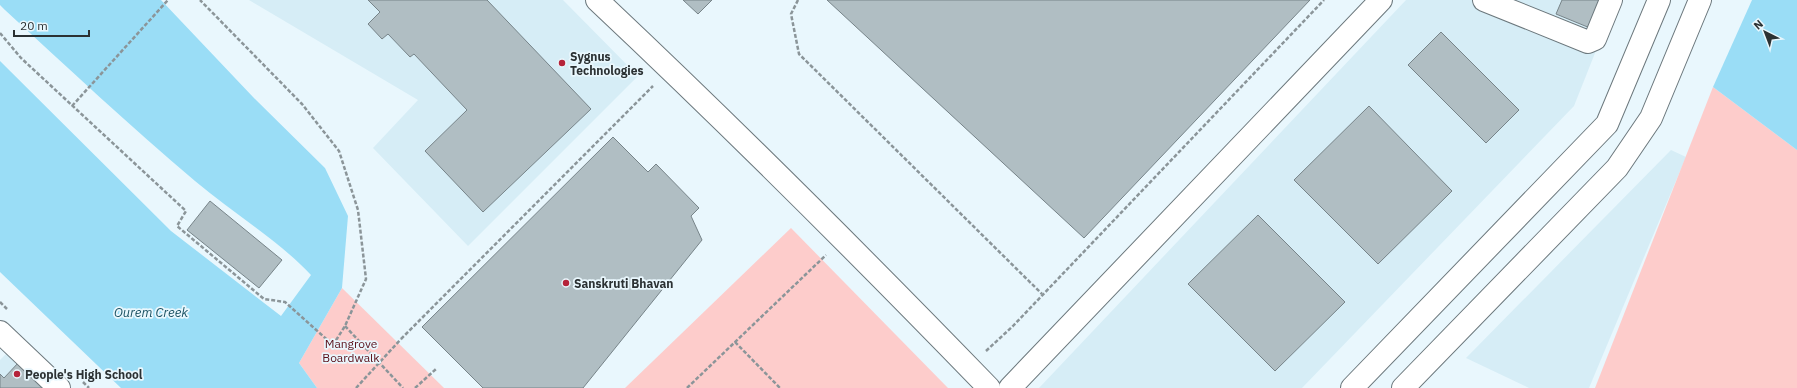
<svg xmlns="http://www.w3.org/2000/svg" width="1797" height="388" viewBox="0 0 1797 388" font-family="'IBM Plex Sans',sans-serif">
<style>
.built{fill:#d6edf6}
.green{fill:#fdcccb}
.water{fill:#9addf6}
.building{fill:#b0bec3;stroke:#778489}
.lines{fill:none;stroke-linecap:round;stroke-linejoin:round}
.minor-casing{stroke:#6c787d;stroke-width:24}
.major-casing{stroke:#6c787d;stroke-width:24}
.path{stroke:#8b9599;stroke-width:2.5;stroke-dasharray:4 2;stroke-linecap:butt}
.minor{stroke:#fff;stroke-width:22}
.major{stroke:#fff;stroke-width:22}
.path-bridge{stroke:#8b9599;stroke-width:2.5;stroke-dasharray:4 2;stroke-linecap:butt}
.poi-dot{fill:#b5233a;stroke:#e9f7fd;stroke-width:1.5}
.labels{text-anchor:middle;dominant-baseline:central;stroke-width:3.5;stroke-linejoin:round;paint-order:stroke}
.poi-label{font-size:12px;font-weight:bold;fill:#2b3133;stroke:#e9f7fd;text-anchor:start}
.park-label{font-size:12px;fill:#5b101a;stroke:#e9f7fd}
.water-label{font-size:13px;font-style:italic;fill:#1c5364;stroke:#e9f7fd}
</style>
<rect width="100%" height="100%" fill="#e9f7fd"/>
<g class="built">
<polygon points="249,0 563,0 638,76 468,246 373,148 418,100"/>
<polygon points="1406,0 1616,0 1574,106 1302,388 1039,388"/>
<polygon points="1671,150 1686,157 1589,388 1529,388 1466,358"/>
<polygon points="11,349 48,388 0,388 0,360"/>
</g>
<g class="green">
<polygon points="1713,87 1797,150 1797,388 1595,388"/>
<polygon points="791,228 948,388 625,388"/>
<polygon points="342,288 444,388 317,388 299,363"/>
</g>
<g class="water">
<path d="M0,0H161L253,97L325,168L348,216L342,288L299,363L317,388H121L0,272V61L171,231L281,316L311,275C277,239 233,213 195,181C130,126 68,68 5,10L0,5Z"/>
<polygon points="1752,0 1797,0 1797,150 1713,87"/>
</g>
<g class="building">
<polygon points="368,0 487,0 591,109 483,212 425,151 467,110 414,54 410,57 388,34 382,39 368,24 380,12"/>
<polygon points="683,0 712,0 698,14"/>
<polygon points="827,0 1310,0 1084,238"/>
<polygon points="1562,0 1602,0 1590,28 1556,14"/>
<polygon points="1441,32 1519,110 1486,143 1408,65"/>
<polygon points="1369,106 1452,191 1378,264 1294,180"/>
<polygon points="613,137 648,172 656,164 699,208 691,216 702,240 583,388 483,388 422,327"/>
<polygon points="210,201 282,260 259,288 187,230"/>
<polygon points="1258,215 1345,302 1275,371 1188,284"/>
<polygon points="19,362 46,388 0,388 0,374 4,378"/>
</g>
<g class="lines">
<defs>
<g id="minor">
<path d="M597,0C731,126 861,256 989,388"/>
<polyline points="1484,0 1588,42 1595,39 1611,0"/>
<polyline points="0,332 59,388"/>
<polyline points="1010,388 1381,0"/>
</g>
<g id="major">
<polyline points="1352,388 1607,124 1659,0"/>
<polyline points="1403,388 1617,168 1651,118 1700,0"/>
</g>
</defs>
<use href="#minor" class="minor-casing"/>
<use href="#major" class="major-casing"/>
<g class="path">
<polyline points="798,0 791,14 799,54 1042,294"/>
<polyline points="0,33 21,58 186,211 177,226 264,299 285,302 333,345 345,326 366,279 358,210 339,151 302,104 200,0"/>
<polyline points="72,106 168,0"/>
<polyline points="0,302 7,309"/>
<polyline points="345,326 403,388"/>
<polyline points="401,339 653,86"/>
<polyline points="735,342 780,388"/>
<polyline points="986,351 1013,326 1324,0"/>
<polyline points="83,382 89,388"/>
<polyline points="415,388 436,369"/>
<polyline points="687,388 826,255"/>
</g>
<use href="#minor" class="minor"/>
<use href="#major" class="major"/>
<polyline class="path-bridge" points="356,388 401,339"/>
</g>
<g class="poi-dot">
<circle cx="562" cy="63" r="4"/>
<circle cx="566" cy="283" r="4"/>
<circle cx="17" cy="374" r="4"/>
</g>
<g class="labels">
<g class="poi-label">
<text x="570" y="56">Sygnus<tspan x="570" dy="14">Technologies</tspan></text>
<text x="574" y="283">Sanskruti Bhavan</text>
<text x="25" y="374">People's High School</text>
</g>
<g class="park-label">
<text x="351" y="343">Mangrove<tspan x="351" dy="14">Boardwalk</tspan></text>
</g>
<g class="water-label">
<text x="151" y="312">Ourem Creek</text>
</g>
</g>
<g transform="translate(1765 32) rotate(318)" stroke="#e9f7fd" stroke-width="3" paint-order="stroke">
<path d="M0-3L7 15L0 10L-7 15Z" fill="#2b3133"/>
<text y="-6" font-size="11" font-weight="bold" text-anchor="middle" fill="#2b3133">N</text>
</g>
<path d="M14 30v6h75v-6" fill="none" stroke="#2b3133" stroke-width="2"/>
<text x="20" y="30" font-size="12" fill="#2b3133" stroke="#e9f7fd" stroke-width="3" paint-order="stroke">20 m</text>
</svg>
